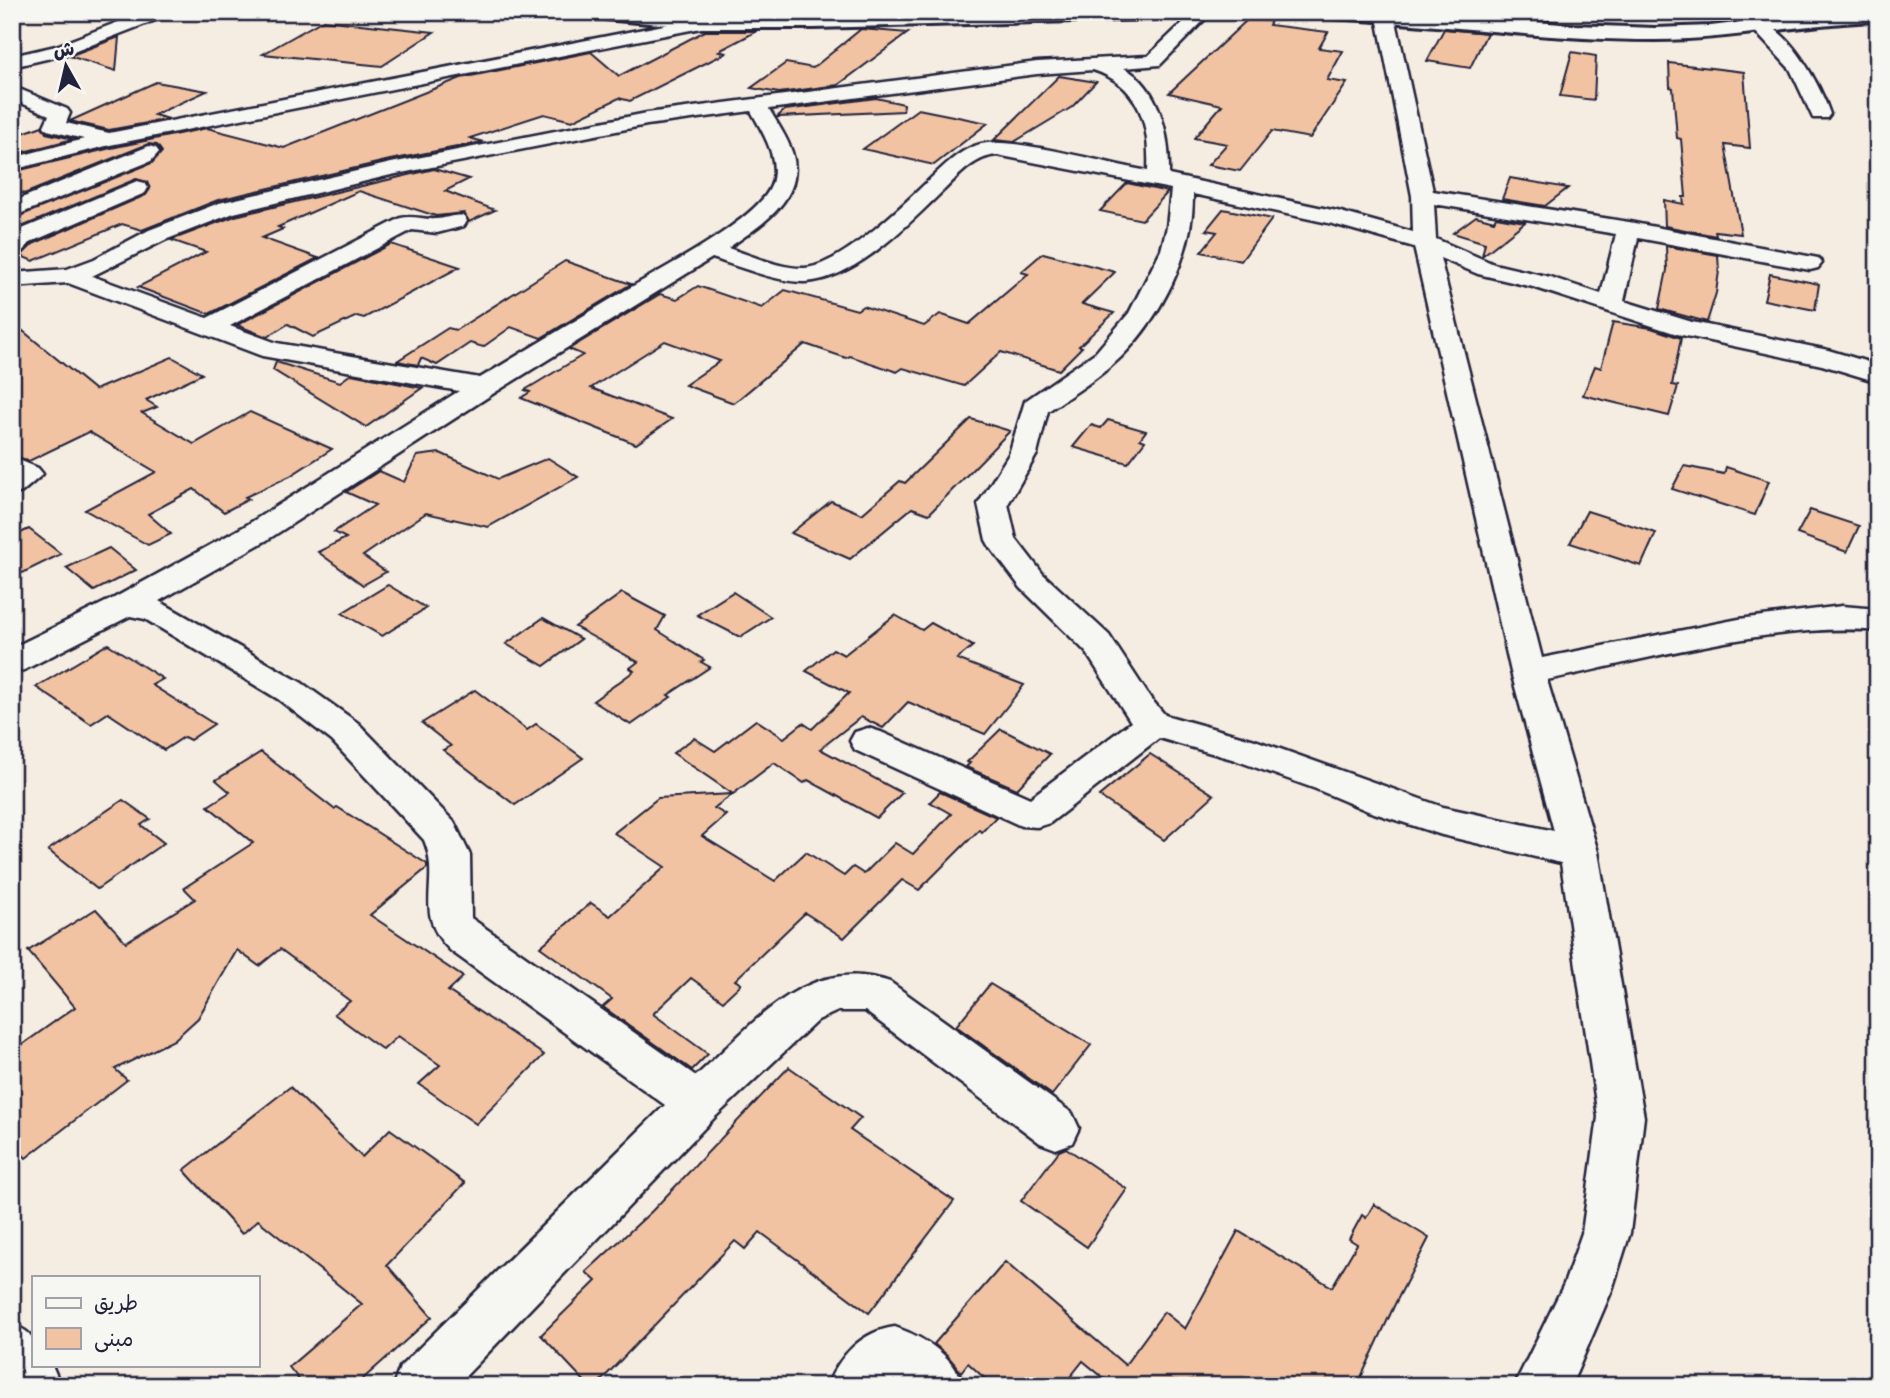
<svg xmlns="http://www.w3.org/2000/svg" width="1890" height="1398" viewBox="0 0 1890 1398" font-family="'Patrick Hand','Playpen Sans Arabic',sans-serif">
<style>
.building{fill:#f2c3a2;stroke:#22223b;stroke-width:2}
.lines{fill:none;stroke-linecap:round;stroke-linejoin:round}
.minor-casing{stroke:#22223b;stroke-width:5}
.tertiary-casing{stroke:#22223b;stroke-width:6}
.minor{fill:#f6f6f2;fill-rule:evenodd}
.tertiary{fill:#f6f6f2;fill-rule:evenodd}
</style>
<rect width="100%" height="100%" fill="#f5ece2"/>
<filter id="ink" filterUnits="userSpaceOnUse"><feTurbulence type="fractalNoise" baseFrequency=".0143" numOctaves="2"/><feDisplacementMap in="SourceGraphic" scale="14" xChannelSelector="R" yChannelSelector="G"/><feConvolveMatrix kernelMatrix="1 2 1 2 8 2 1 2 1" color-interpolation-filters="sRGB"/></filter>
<g filter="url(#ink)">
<g class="building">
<polygon points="1248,19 1271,21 1269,25 1328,32 1319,48 1343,51 1327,80 1347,83 1310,138 1272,131 1240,171 1208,165 1227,144 1194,138 1222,105 1169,93"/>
<polygon points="323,20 434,32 382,66 263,54"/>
<polygon points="861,29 908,33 838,85 779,93 751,88 786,63 813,68"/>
<polygon points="1444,29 1487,33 1470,68 1427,61"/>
<polygon points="705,31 757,31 719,51 726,53 630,101 619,98 572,121 544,114 470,138 483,142 390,160 218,200 142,230 122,224 33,261 21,256 33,244 146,195 150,189 147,182 136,179 12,231 12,219 152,163 162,152 157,145 148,144 24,194 12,189 12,172 111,148 207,128 284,148 461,78 591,52 619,76"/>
<polygon points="119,37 116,71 69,56"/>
<polygon points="1572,52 1596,56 1594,100 1560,96"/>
<polygon points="1669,63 1744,72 1750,148 1725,145 1741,234 1715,231 1716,236 1665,226 1664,200 1684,204 1683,197 1686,197 1681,139 1677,138 1673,88 1670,87"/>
<polygon points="1059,76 1096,82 1072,107 1014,142 994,140"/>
<polygon points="156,82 207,91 154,115 169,119 109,130 70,121"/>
<polygon points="876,98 904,104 903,111 777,117 785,110"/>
<polygon points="918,109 988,123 934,165 863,149"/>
<polygon points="42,126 46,133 73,139 12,155 12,137"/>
<polygon points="434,169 469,179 445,191 495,210 469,222 464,213 436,216 359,191 278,227 283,229 262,238 318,258 209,314 138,287 206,252 171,240 235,216"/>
<polygon points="1510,178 1568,188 1545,206 1502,199"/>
<polygon points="1127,183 1168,192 1142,220 1100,211"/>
<polygon points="1223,209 1272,219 1241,261 1201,252 1217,232 1206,230"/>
<polygon points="1476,216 1494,221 1496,217 1525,222 1482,256 1485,243 1453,233"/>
<polygon points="391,244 460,267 364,318 357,316 313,337 288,324 267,337 237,325"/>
<polygon points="1666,246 1718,255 1719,271 1716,293 1707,322 1659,309 1667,270"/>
<polygon points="1043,253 1115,272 1082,304 1114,313 1079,346 1082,347 1059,370 1001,352 964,386 903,368 897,372 850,356 846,358 805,344 734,403 685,385 720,361 665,341 591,388 672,419 636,444 521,398 530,392 525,390 583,355 569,349 660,294 677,299 698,286 762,308 785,290 857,310 863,306 924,326 940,314 969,324 1028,274 1021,272"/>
<polygon points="565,261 631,284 541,338 511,327 483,347 470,343 437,365 421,358 418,365 397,361 448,328 456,330"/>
<polygon points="1770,274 1819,284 1815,310 1764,300"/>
<polygon points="12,322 95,390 172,357 202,374 146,400 157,407 142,413 194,444 250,412 332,449 290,476 245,497 249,499 224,512 194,489 148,514 171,534 148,545 85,510 156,472 89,432 29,461 12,455"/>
<polygon points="1613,322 1651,328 1681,338 1672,385 1678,386 1669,416 1583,395 1595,366 1601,368"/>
<polygon points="276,362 340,382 351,374 422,388 366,427 273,370"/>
<polygon points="971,419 1010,431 929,514 912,508 850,559 791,533 831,501 862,514 900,481 905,483"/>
<polygon points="1108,420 1146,431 1140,439 1145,441 1128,463 1073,447 1091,425 1101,428"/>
<polygon points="440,453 498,479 548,458 578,477 488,527 426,513 363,556 386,572 363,585 318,552 346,538 334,532 375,505 346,492 379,471 404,482 417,456"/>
<polygon points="1684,466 1724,474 1726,467 1769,481 1755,515 1672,489"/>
<polygon points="1810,510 1859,526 1847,552 1797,534"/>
<polygon points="1587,511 1656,533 1641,566 1570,543"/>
<polygon points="29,529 61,554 12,578 12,537"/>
<polygon points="109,548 136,570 94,591 66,568"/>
<polygon points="388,585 426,608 382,636 342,613"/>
<polygon points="733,592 771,617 740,637 697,615"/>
<polygon points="622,593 665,616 657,630 704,660 701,662 710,667 668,695 671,697 631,725 593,701 634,671 630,668 638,662 575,627"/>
<polygon points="895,615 922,630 931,623 973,646 957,659 1024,685 985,734 908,702 883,728 861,717 820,749 902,793 877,818 808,780 804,783 774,763 733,794 673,753 694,738 715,751 756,720 784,738 803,723 812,729 849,693 806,671 833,649 844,655"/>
<polygon points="543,618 581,639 544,666 506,644"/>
<polygon points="108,644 163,679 152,685 214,724 190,740 184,737 164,750 108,713 91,724 36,687"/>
<polygon points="475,690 527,730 536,724 583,758 515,805 443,750 451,746 422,723"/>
<polygon points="1001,729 1050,754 1017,789 966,767 970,763 967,762"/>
<polygon points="261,752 334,809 337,807 427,864 427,868 370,915 463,977 448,991 544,1055 476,1124 419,1084 440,1065 398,1036 383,1050 334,1014 350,1001 280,949 259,966 237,950 198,1018 174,1040 115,1069 127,1080 26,1158 12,1144 12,1052 75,1007 28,951 96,909 126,942 195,899 184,888 253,843 208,806 230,792 216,780"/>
<polygon points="1150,754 1214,795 1164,840 1099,796"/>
<polygon points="940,792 996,817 982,832 979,830 919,890 902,880 844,938 805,913 735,980 741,984 723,1001 691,978 653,1014 708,1054 692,1070 603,1007 612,999 540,947 591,903 610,916 665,867 614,833 658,798 733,794 714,808 726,815 702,836 775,881 806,852 844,876 853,867 864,874 895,843 913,854 951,814 930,802"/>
<polygon points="123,800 150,819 141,825 164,843 97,889 48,850"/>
<polygon points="990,984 1091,1045 1052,1095 956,1026"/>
<polygon points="789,1067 861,1118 850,1130 954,1201 869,1313 760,1232 745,1249 735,1241 596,1386 589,1386 541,1335 596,1281 586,1272 652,1211"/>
<polygon points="290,1087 362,1157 390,1129 465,1183 387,1265 432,1317 355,1386 304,1386 289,1367 362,1304 258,1220 242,1234 184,1170"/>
<polygon points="1066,1148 1127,1189 1087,1247 1021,1201 1059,1151"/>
<polygon points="1374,1204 1429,1238 1395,1304 1357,1386 1110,1386 1111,1384 1083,1361 1063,1386 993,1386 968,1363 961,1372 947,1355 934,1344 1005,1262 1125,1365 1164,1312 1185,1329 1238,1231 1332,1287 1357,1244 1349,1239 1362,1215 1366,1218"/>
</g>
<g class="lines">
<defs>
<g id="minor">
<polygon points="144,12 168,12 166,16 68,54 12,67 12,56 56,46"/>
<path d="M1194,12H1212L1160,65L1124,68C1161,87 1170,138 1169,175L1337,211L1413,232L1412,196L1376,12H1394L1433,191L1629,222L1818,258L1822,263L1818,268L1810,270L1638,238L1624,301L1692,322L1828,350L1878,365V382L1822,365L1677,334L1533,287L1478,274L1440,258L1542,658L1739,619L1842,606L1878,609V631C1777,622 1648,659 1547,680L1598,852L1644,1117L1630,1233L1612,1290L1576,1374L1570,1386H1514L1564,1284L1582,1233L1598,1117L1561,863L1442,835L1368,811L1316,789L1232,759L1159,738L1050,823L1037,827L1021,826L855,750L850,741L855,732L868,728L881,732L1030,798L1131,722L1085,651L1021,588L990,547L986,540L978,504L1009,454L1025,401L1096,352L1129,313L1161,250L1167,227L1171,189L997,155C975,157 960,174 945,189C909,223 857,279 805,282C779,283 738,266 712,258L494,393L267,540L159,601L302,683L358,723L454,822L470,855L471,918L696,1076C752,1026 806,953 890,982L1072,1113L1079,1128L1072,1143L1056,1149L1040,1143L865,1011H838L818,1020L714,1118L456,1386H393L400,1367L665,1105L451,951C411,913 442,883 424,840L332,741L278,699L145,619L130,616L24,670L12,673V648L114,598L245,526L459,391L262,356L68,283L12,287V273L67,269L94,259L149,230L219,203L391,163L647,113L1037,62L1148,56ZM1093,70C1140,85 1150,125 1148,171C1109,164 1015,137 981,144C960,149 944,166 929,180C903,205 840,266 805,268C780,269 751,255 728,248C760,226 807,198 792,152C787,137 777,123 769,109L1037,74ZM751,111C763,133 781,160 771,186C757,221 656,272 621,293C574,321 527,350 480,378L277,343L230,326L412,230L437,233L464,226L467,221L464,216C453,214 446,219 436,219C424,220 413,215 401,218L207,318L92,276L165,240L234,213L391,175L647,125ZM1193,194L1333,224L1414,247L1511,672L1554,831L1443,807L1255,740L1165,715L1151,699L1109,635L1043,574L1016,539L1008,504L1037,454L1048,411C1073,394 1099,378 1121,357C1162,316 1194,252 1193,194ZM1434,204L1616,234L1601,294L1550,277L1494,264L1436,239Z"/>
<polygon points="705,17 711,18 714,22 711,26 110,145 12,170 12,158 84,139 47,130 44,126 49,115 12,99 12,86 67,109 70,113 66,123 109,133"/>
<path d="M1760,22C1790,29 1821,87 1830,114L1827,118H1813L1790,69L1751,27Z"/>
<polygon points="149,146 156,148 159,152 151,161 12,217 12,202"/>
<polygon points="137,181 145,183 148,188 145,193 31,242 20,254 12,256 12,235 15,232"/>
<polygon points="12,457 38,468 43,474 22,492 12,495"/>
<path d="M12,1324C38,1335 33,1339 33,1365H52L61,1386H12Z"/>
<path d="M895,1327C926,1338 952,1355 965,1386H900L894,1380L888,1386H827C839,1356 862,1331 895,1327Z"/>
</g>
<g id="tertiary">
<polygon points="584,12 660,12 705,16 1201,12 1192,18 813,28 705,28 593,18"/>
<path d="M1323,12H1419L1574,25L1655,28L1711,26L1824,12H1878V21C1803,23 1730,40 1655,40C1547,40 1440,24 1332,18Z"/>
</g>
</defs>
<use href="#minor" class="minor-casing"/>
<use href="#tertiary" class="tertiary-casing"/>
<use href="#minor" class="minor"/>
<use href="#tertiary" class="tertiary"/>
</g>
</g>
<rect width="1890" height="1398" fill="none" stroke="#f6f6f2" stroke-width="42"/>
<rect x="21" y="21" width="1848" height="1356" fill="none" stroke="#22223b" stroke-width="2.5" filter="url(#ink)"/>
<rect x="32" y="1276" width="228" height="91" fill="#f6f6f2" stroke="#a1a1a9" stroke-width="2"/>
<rect x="46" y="1298" width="35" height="10" fill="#f6f6f2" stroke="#a1a1a9" stroke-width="2"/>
<text x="94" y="1310" font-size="21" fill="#22223b">طريق</text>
<rect x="46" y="1328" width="35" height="21" fill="#f2c3a2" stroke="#a1a1a9" stroke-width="2"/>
<text x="94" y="1346" font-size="21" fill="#22223b">مبنى</text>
<g transform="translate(66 66) rotate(352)" stroke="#f6f6f2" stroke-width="5" paint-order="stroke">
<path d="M0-5L12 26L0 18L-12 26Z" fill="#22223b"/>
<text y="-10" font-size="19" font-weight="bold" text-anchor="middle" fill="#22223b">ش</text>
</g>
</svg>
